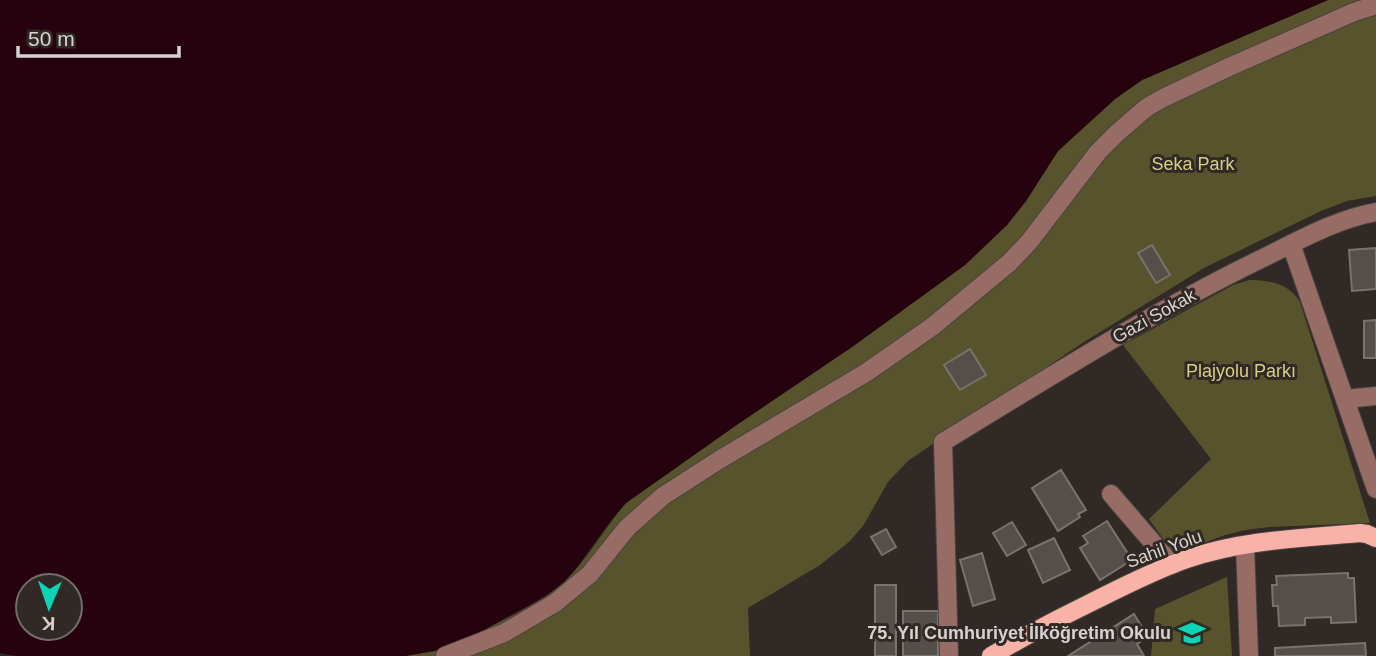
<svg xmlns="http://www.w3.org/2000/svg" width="1376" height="656" viewBox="0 0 1376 656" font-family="Arial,sans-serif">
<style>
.green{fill:#57532d}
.water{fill:#26020e;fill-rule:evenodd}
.building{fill:#544f48;stroke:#78736c;stroke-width:2}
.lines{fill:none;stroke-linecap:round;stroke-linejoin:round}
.minor-casing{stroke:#4b4440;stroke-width:20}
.major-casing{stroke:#4b4440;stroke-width:20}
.minor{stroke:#976c65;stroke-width:18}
.major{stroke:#f9b2a7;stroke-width:18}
.labels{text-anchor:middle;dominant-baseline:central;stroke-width:6;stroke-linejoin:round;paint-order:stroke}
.park-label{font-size:18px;fill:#d6ce84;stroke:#302925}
.street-label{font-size:18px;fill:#d6d2cf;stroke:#302925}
.poi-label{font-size:18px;font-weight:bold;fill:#d6d2cf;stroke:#302925;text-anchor:end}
</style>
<rect width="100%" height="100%" fill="#302925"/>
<g class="green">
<path d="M1328,0H1376V196L1347,201L1321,211L1204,268L1084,342L909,460L888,482L863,526L849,542L820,565L748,608L750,656H405C448,650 488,629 526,608C539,600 555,592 566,580C589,557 605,528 626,503L738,424L852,347L965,265L1007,225L1026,201L1058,151L1115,99L1142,80Z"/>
<path d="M1249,280C1268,280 1289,283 1300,302L1370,523L1269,527L1246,530L1225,535L1174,554L1149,519L1211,459L1123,345L1233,285Z"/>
<polygon points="1227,577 1232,656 1151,656 1155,609"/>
</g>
<path class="water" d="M0,0H1328L1142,80L1115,99L1058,151L1026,201L1007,225L965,265L852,347L738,424L626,503L612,519L575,570L564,582L544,597L467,639L435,651L405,656H17L0,653ZM28,586H70V628H28Z"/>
<g class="building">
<polygon points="1152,245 1170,275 1156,283 1138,253"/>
<polygon points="1376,248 1376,289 1352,291 1349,250"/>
<polygon points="1376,320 1376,358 1364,358 1364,321"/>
<polygon points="970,349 986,375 960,390 944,365"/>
<polygon points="1061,470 1086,510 1078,514 1080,517 1058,531 1032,488"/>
<polygon points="1107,521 1132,560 1100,580 1080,548 1088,543 1083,536"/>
<polygon points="1012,522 1026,545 1007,556 993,533"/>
<polygon points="886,529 896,547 882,555 871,537"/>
<polygon points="1054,538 1070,570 1043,583 1028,550"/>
<polygon points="982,553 995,599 973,606 960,560"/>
<polygon points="1348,573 1348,578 1354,578 1356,622 1331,623 1331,617 1305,618 1305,625 1279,626 1278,606 1273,606 1272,585 1277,585 1276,576"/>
<rect x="875" y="585" width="21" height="71"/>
<rect x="903" y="611" width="35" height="45"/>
<polygon points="1134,614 1148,637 1137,644 1144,656 1068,656"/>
<polygon points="1365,643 1366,656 1275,656 1275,648"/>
</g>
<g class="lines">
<defs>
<g id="minor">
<polyline points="1291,244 1376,489"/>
<polyline points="1345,399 1376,396"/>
<polyline points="1111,494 1172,565"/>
<polyline points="1245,545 1249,656"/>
<polyline points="445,656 504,633 555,603 590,574 627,528 663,496 719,460 867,372 933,326 1009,263 1029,242 1098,152 1117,133 1146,108 1163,98 1229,67 1354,12 1376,5"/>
<path d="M949,656L943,442C1048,378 1152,312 1263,258C1298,241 1336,219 1376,212"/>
</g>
<path id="major" d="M991,656C1025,636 1059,618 1094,601C1124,586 1155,570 1187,559C1242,540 1302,538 1360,533L1367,534L1376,538"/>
</defs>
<use href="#minor" class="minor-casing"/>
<use href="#major" class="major-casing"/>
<use href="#minor" class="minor"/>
<use href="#major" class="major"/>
</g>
<defs>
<symbol id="school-bare" viewBox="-9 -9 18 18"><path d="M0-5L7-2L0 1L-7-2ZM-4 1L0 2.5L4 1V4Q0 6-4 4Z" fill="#0cd5b5" stroke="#302925" stroke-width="2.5" paint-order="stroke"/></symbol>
</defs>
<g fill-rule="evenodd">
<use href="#school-bare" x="1173" y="614" width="38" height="38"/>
</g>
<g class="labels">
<g class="park-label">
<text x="1193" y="164">Seka Park</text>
<text x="1241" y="371">Plajyolu Parkı</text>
</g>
<g class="street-label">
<text transform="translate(1154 316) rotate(-29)">Gazi Sokak</text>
<text transform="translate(1164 549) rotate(-20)">Sahil Yolu</text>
</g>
<g class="poi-label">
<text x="1171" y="633">75. Yıl Cumhuriyet İlköğretim Okulu</text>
</g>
</g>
<g transform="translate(49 607) rotate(182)"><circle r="33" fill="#302925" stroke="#726d69" stroke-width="2"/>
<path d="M0-5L12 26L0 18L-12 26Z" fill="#0cd5b5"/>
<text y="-10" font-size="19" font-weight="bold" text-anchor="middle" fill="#d6d2cf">K</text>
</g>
<path d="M18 46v10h161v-10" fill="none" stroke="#d6d2cf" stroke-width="3.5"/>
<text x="28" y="46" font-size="21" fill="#d6d2cf" stroke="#302925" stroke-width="5" paint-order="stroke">50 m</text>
</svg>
